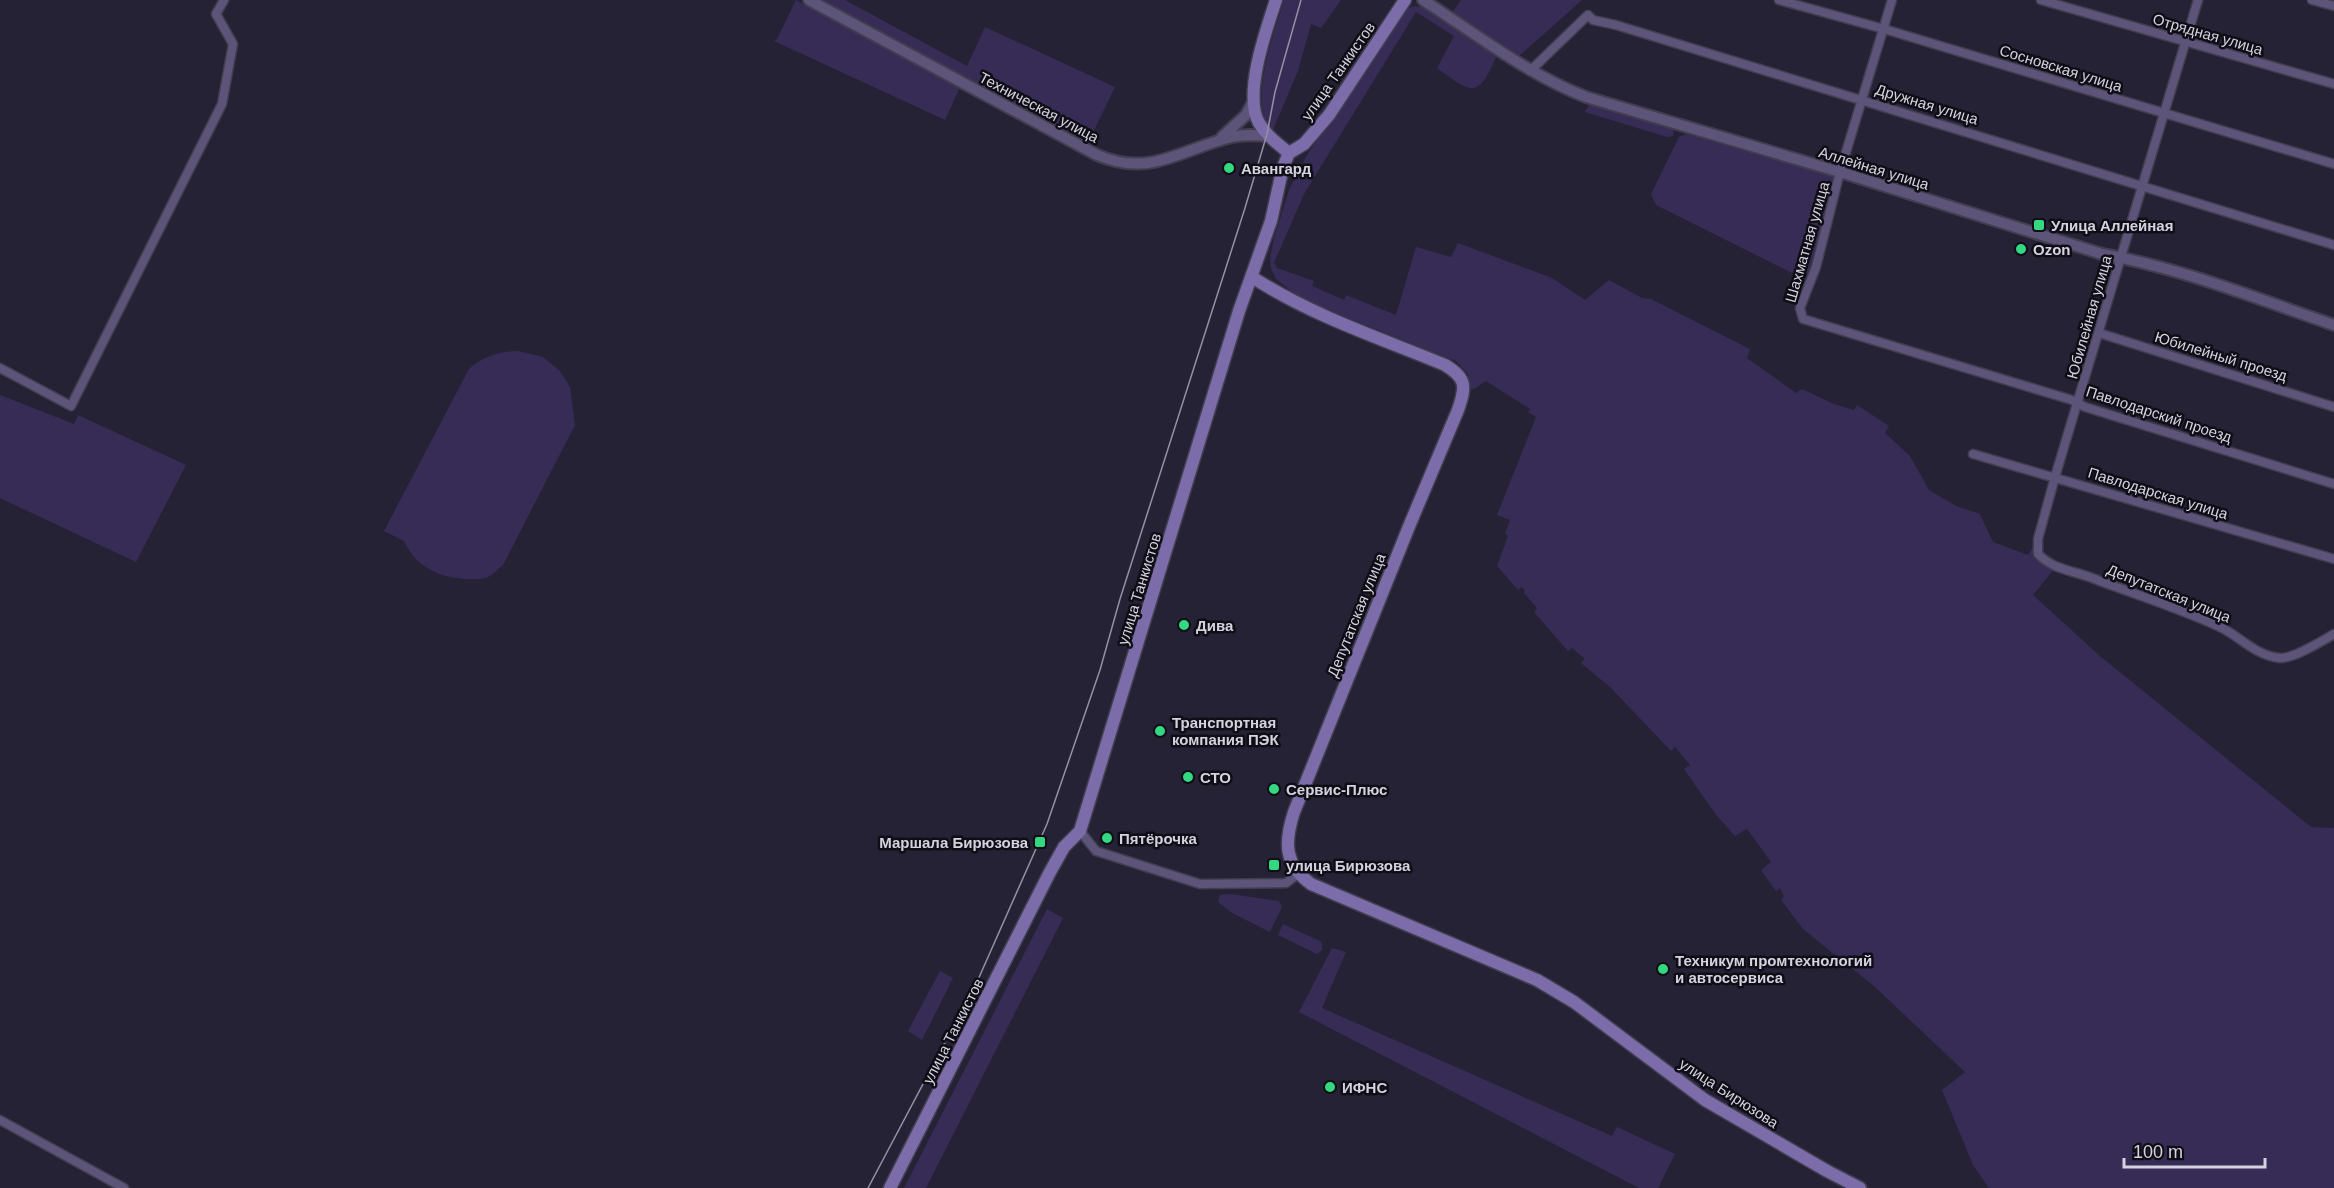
<svg xmlns="http://www.w3.org/2000/svg" width="2334" height="1188" viewBox="0 0 2334 1188" font-family="Arial,sans-serif">
<style>
.green{fill:#372c56}
.lines{fill:none;stroke-linecap:round;stroke-linejoin:round}
.minor-casing{stroke:#423e50;stroke-width:11}
.tertiary-casing{stroke:#423e50;stroke-width:14}
.secondary-casing{stroke:#423e50;stroke-width:15}
.minor{stroke:#5d547a;stroke-width:8}
.tertiary{stroke:#5d547a;stroke-width:10}
.secondary{stroke:#7c6daa;stroke-width:12}
.tram{stroke:#9491a0;stroke-width:1.5}
.poi-dot{fill:#34d881;stroke:#0f0d15;stroke-width:2}
.labels{text-anchor:middle;dominant-baseline:central;stroke-width:5;stroke-linejoin:round;paint-order:stroke}
.street-label{font-size:15px;fill:#d5d2df;stroke:#0f0d15}
.poi-label{font-size:15px;font-weight:bold;fill:#d5d2df;stroke:#0f0d15;text-anchor:start}
</style>
<rect width="100%" height="100%" fill="#262235"/>
<g class="green">
<polygon points="796,0 960,87 945,120 774,41 777,39"/>
<polygon points="819,0 845,0 967,66 985,27 1115,87 1087,145"/>
<path d="M1284,0H1341L1321,28L1311,24L1298,71L1272,132C1246,103 1275,33 1284,0Z"/>
<polygon points="1461,0 1582,0 1519,56 1452,13"/>
<path d="M1415,6L1422,7L1496,57C1478,101 1470,92 1437,68L1454,36L1416,12L1304,194L1274,263L1277,268L1314,281L1312,286L1344,300L1346,295L1396,315L1416,247L1451,257L1458,243L1552,278L1585,300L1609,280L1642,298L1651,299L1750,349L1747,358L1796,393L1802,389L1834,404L1854,410L1857,405L1889,426L1885,433L1910,456L1929,490L1956,506L1980,514L1993,542L2028,555L2033,547L2037,558L2054,569L2033,595L2100,656L2311,827L2334,828V1188H1989L1973,1165L1942,1090L1965,1072L1874,986L1803,929L1781,900L1784,896L1780,888L1776,891L1761,870L1771,862L1747,829L1735,836L1717,816L1684,769L1690,765L1675,747L1671,751L1610,687L1581,663L1585,659L1572,648L1568,651L1534,612L1537,608L1524,593L1525,591L1522,587L1518,590L1497,566L1508,536L1505,533L1510,520L1497,515L1536,417L1528,412L1530,409L1486,381L1474,389H1469L1468,374L1456,361L1301,299L1276,279L1271,268L1270,258L1274,238L1289,190L1307,155L1403,10Z"/>
<polygon points="1589,105 1670,128 1674,132 1673,136 1667,137 1585,112"/>
<polygon points="1686,134 1832,176 1834,181 1808,273 1800,275 1790,272 1656,205 1651,194 1679,137"/>
<path d="M518,351L543,357L560,371L570,387L575,425L503,565C499,568 493,575 488,577C482,580 471,579 465,579C438,577 416,567 404,541L384,531L469,369C484,356 498,352 518,351Z"/>
<polygon points="0,395 74,424 78,415 186,465 136,562 0,498"/>
<polygon points="1230,894 1279,901 1282,907 1270,932 1232,913 1218,902 1220,895"/>
<polygon points="1047,909 1063,918 926,1188 904,1188"/>
<polygon points="1283,924 1320,941 1322,944 1322,950 1317,954 1278,935"/>
<polygon points="1332,948 1346,952 1322,1008 1612,1136 1617,1127 1675,1154 1658,1188 1639,1188 1299,1012"/>
<polygon points="940,971 953,978 922,1040 908,1031"/>
</g>
<g class="lines">
<defs>
<g id="minor">
<polyline points="1779,0 1884,29 2334,164"/>
<polyline points="1892,0 1840,172 1816,267 1800,308 1803,319 2072,400 2085,407 2334,484"/>
<polyline points="2041,0 2334,84"/>
<path d="M2198,0L2055,477L2038,539V554C2054,570 2071,570 2092,578C2134,594 2179,608 2220,627C2241,637 2256,656 2280,658C2293,659 2322,641 2334,634"/>
<polyline points="2312,0 2334,6"/>
<polyline points="1530,71 1588,15 1593,20 1616,25 2334,245"/>
<polyline points="2099,333 2334,407"/>
<polyline points="0,368 71,406 222,104 233,44 216,14 224,0"/>
<polyline points="1973,454 2334,559"/>
<polyline points="1080,831 1096,851 1200,884 1286,883 1298,874"/>
<polyline points="0,1120 124,1188"/>
</g>
<g id="tertiary">
<path d="M809,0L1097,155C1151,178 1181,149 1232,137C1244,134 1256,135 1269,136"/>
<path d="M1423,0C1476,34 1527,74 1586,97L1840,172L2102,254C2181,268 2258,299 2334,325"/>
<polyline points="1222,137 1246,115 1253,102"/>
</g>
<g id="secondary">
<path d="M1276,0C1266,30 1243,95 1259,123C1267,136 1278,144 1289,153"/>
<path d="M1252,277C1312,316 1380,338 1445,365C1467,378 1466,387 1458,410L1410,524L1294,812C1284,843 1284,864 1311,884L1537,980L1574,1002L1705,1100L1827,1171L1860,1188"/>
<polyline points="890,1188 1050,872 1064,847 1080,831 1239,311 1271,221 1283,167 1289,153 1304,144 1329,115 1405,0"/>
</g>
</defs>
<use href="#minor" class="minor-casing"/>
<use href="#tertiary" class="tertiary-casing"/>
<use href="#secondary" class="secondary-casing"/>
<use href="#minor" class="minor"/>
<use href="#tertiary" class="tertiary"/>
<use href="#secondary" class="secondary"/>
<polyline class="tram" points="868,1188 977,982 1047,824 1100,670 1120,599 1245,208 1267,134 1275,92 1301,0"/>
</g>
<g class="poi-dot">
<circle cx="1229" cy="168" r="6"/>
<rect x="2033" y="219" width="12" height="12" rx="3"/>
<circle cx="2021" cy="249" r="6"/>
<circle cx="1184" cy="625" r="6"/>
<circle cx="1160" cy="731" r="6"/>
<circle cx="1188" cy="777" r="6"/>
<circle cx="1274" cy="789" r="6"/>
<circle cx="1107" cy="838" r="6"/>
<rect x="1034" y="836" width="12" height="12" rx="3"/>
<rect x="1268" y="859" width="12" height="12" rx="3"/>
<circle cx="1663" cy="969" r="6"/>
<circle cx="1330" cy="1087" r="6"/>
</g>
<g class="labels">
<g class="street-label">
<text transform="translate(2208 34) rotate(16)">Отрядная улица</text>
<text transform="translate(2061 68) rotate(17)">Сосновская улица</text>
<text transform="translate(1338 71) rotate(-55)">улица Танкистов</text>
<text transform="translate(1927 104) rotate(17)">Дружная улица</text>
<text transform="translate(1039 107) rotate(28)">Техническая улица</text>
<text transform="translate(1874 168) rotate(17)">Аллейная улица</text>
<text transform="translate(1807 242) rotate(-74)">Шахматная улица</text>
<text transform="translate(2089 317) rotate(-74)">Юбилейная улица</text>
<text transform="translate(2221 356) rotate(17)">Юбилейный проезд</text>
<text transform="translate(2159 414) rotate(18)">Павлодарский проезд</text>
<text transform="translate(2158 493) rotate(17)">Павлодарская улица</text>
<text transform="translate(1139 589) rotate(-73)">улица Танкистов</text>
<text transform="translate(2169 593) rotate(22)">Депутатская улица</text>
<text transform="translate(1356 615) rotate(-68)">Депутатская улица</text>
<text transform="translate(953 1031) rotate(-63)">улица Танкистов</text>
<text transform="translate(1729 1093) rotate(33)">улица Бирюзова</text>
</g>
<g class="poi-label">
<text x="1241" y="168">Авангард</text>
<text x="2051" y="225">Улица Аллейная</text>
<text x="2033" y="249">Ozon</text>
<text x="1196" y="625">Дива</text>
<text x="1172" y="722">Транспортная<tspan x="1172" dy="17">компания ПЭК</tspan></text>
<text x="1200" y="777">СТО</text>
<text x="1286" y="789">Сервис-Плюс</text>
<text x="1119" y="838">Пятёрочка</text>
<text x="1028" y="842" text-anchor="end">Маршала Бирюзова</text>
<text x="1286" y="865">улица Бирюзова</text>
<text x="1675" y="960">Техникум промтехнологий<tspan x="1675" dy="17">и автосервиса</tspan></text>
<text x="1342" y="1087">ИФНС</text>
</g>
</g>
<path d="M2124 1158v9h141v-9" fill="none" stroke="#d5d2df" stroke-width="3"/>
<text x="2133" y="1158" font-size="18" fill="#d5d2df" stroke="#0f0d15" stroke-width="4.5" paint-order="stroke">100 m</text>
</svg>
